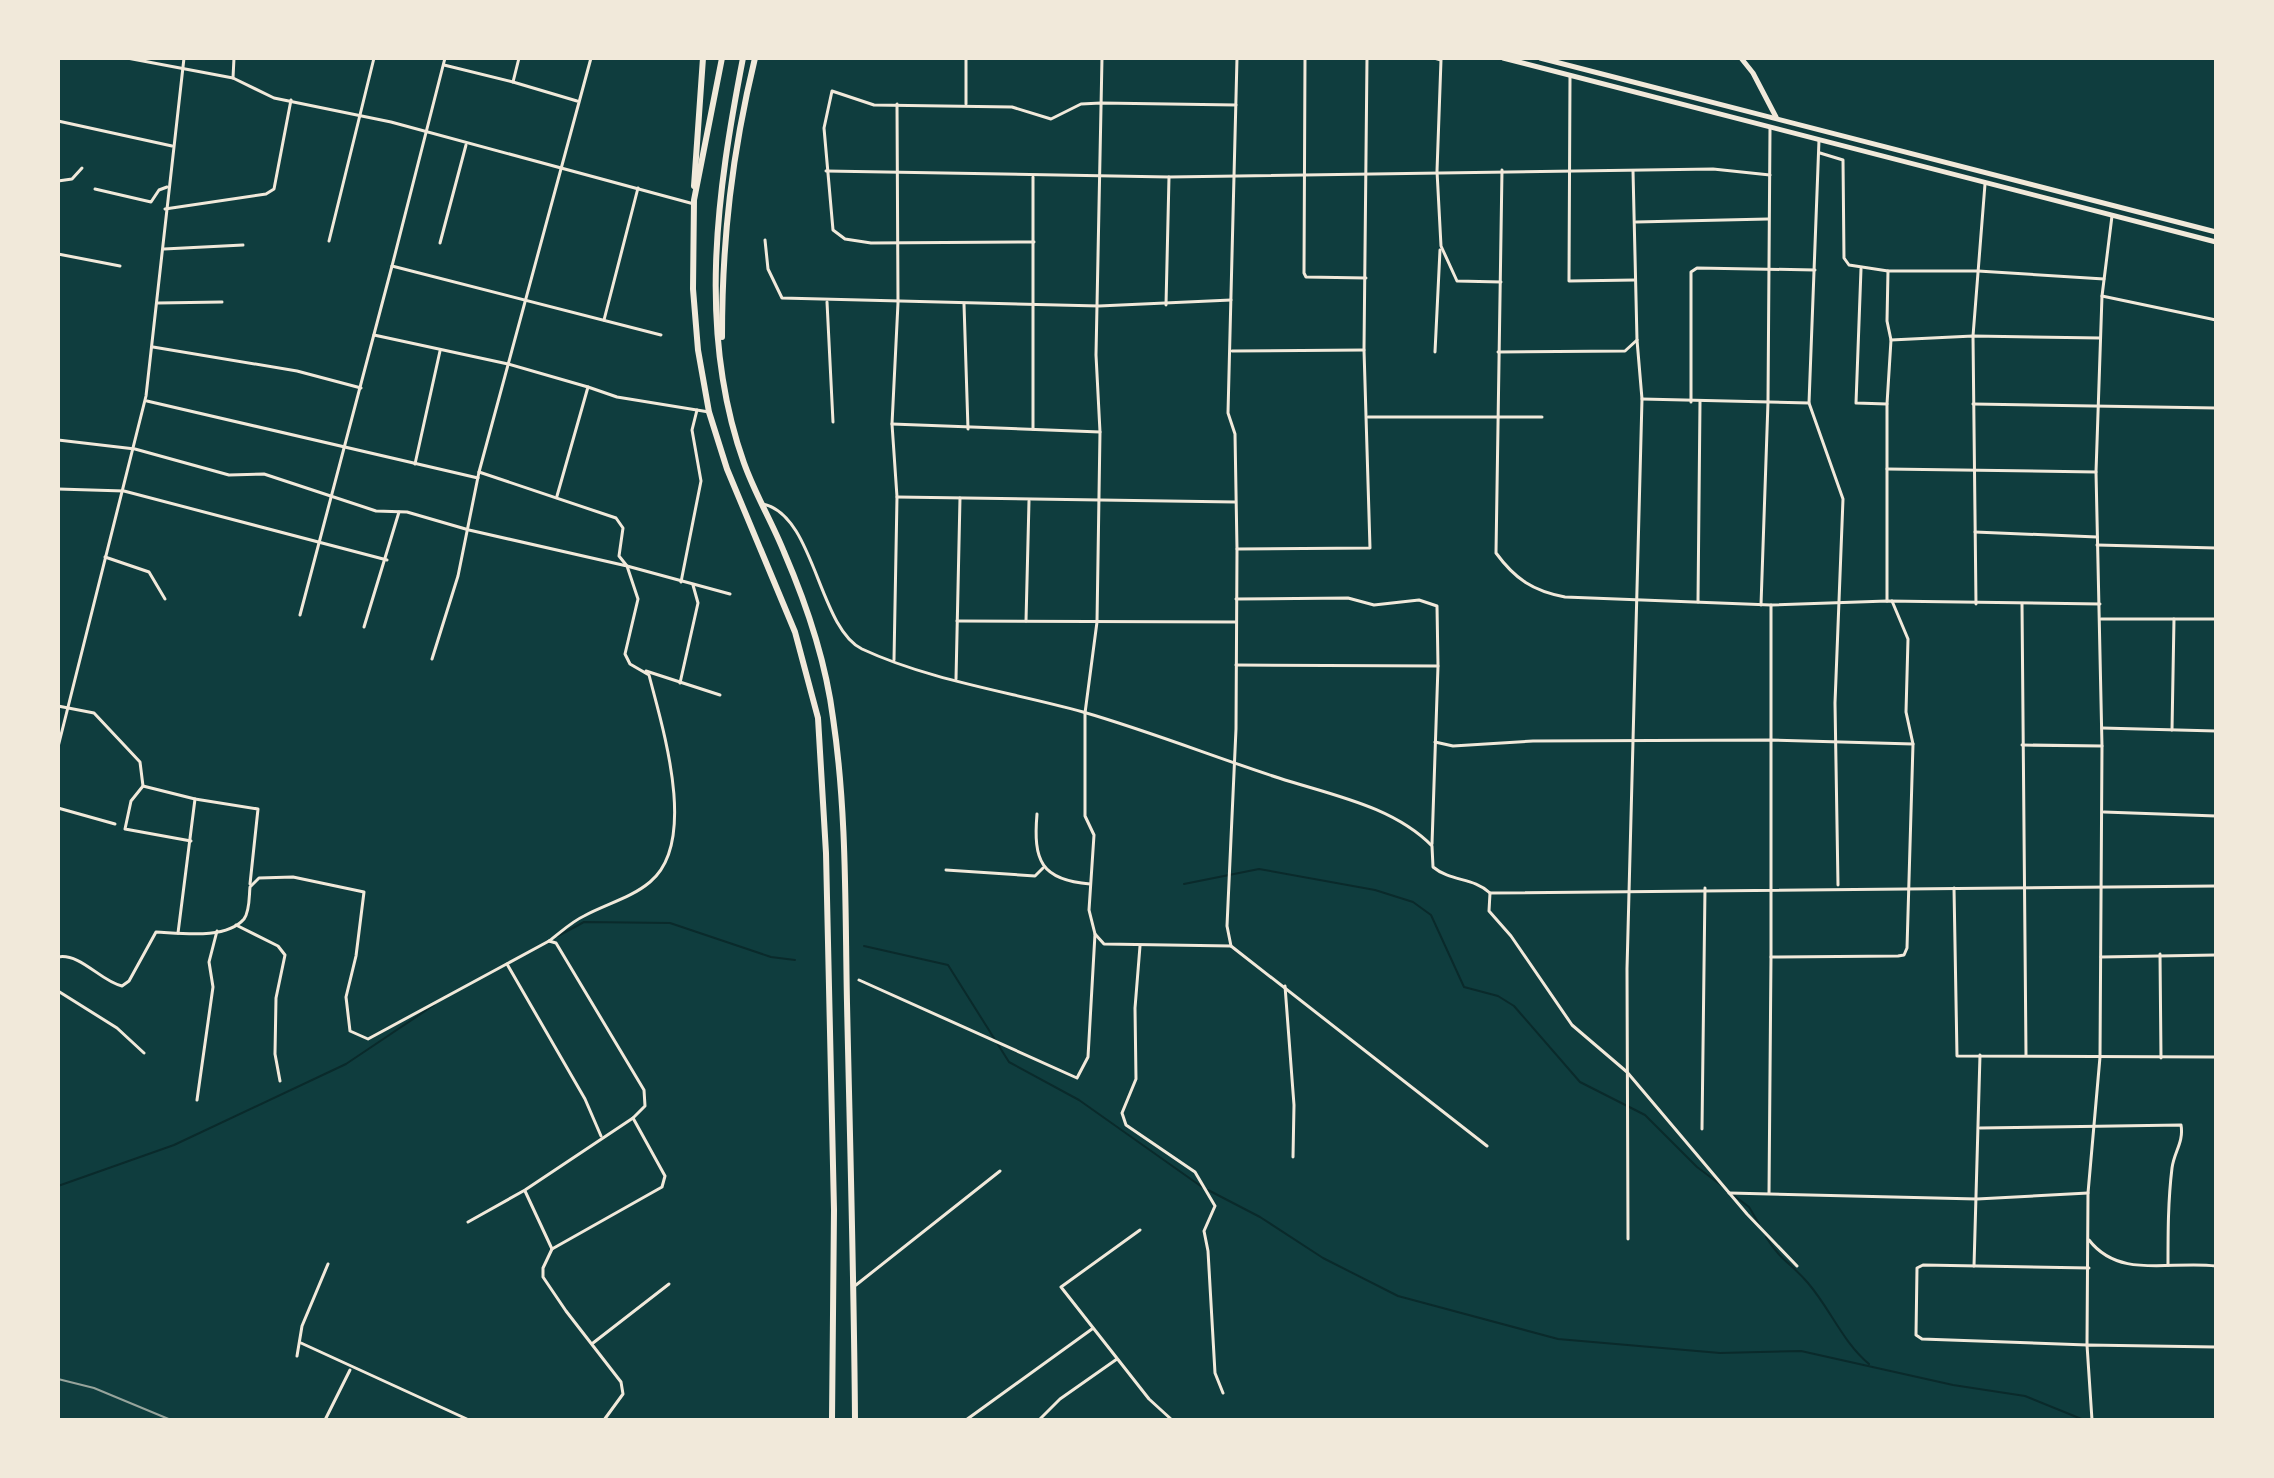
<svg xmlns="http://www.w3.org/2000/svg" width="2274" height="1478" viewBox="0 0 2274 1478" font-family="Ubuntu,sans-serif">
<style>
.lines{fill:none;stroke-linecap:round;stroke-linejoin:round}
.stream{stroke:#0a2a2b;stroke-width:2}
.minor{stroke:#f1e9da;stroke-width:3}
.primary{stroke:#f1e9da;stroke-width:5}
.trunk{stroke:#f1e9da;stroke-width:6}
.rail{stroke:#97a49c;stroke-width:2}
</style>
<rect width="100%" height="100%" fill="#0f3d3e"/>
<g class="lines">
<g class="stream">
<polyline points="1184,884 1259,869 1375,890 1413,902 1431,915 1464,987 1498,996 1514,1006 1580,1082 1645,1115 1697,1167 1721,1185"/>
<polyline points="558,936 584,922 670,923 771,957 795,960"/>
<polyline points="864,946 948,965 1009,1062 1079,1100 1202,1187"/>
<polyline points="58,1186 174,1145 346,1064 434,1005"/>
<polyline points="1208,1190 1260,1217 1323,1258 1398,1296 1558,1339 1720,1353 1801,1351 1953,1385 2025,1396 2084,1420"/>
<polyline points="1732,1194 1749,1207 1759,1224"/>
<path d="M1766,1237C1781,1261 1792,1264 1808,1283C1831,1310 1842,1341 1869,1364"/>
</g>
<g class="minor">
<polyline points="127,58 233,78"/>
<polyline points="234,58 233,78 274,98 391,122 694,204"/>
<polyline points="445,58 392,266 661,335"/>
<polyline points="1102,58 1096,355 1100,432 1097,622 1085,713 1085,816 1094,835 1089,910 1095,934 1104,944 1231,946"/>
<polyline points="1237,58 1228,413 1235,434 1237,549 1236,729 1227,926 1231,946 1487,1146"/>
<polyline points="1305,58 1304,273 1306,277 1366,278"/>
<polyline points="1434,58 1441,60 1437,171 1441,246 1457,281 1501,282"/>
<polyline points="444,65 513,82 519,58"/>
<polyline points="1570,77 1569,281 1635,280"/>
<polyline points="513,82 577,101"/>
<polyline points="966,104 966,58"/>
<polyline points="58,121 172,146"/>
<polyline points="1819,140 1809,403 1843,499 1835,703 1838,885"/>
<polyline points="1820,153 1843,160 1844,258 1849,265 1888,271 1978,271 2104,279"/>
<path d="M1502,170L1496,553C1515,579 1533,591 1565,597L1771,605L1887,601L2100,604"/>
<polyline points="826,171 1169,177 1713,169 1770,175"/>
<polyline points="1033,177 1033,429"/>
<polyline points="58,181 72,179 82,168"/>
<polyline points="95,189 151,202 159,190 167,187"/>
<polyline points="165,209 266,194 274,189 291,100"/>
<polyline points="1636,222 1768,219"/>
<polyline points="765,240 768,269 782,298 1099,306 1231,300"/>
<polyline points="329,241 374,58"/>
<polyline points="1034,242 871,243 845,239 833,230 824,128 832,91 874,105 1012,107 1051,119 1081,104 1101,103 1236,105"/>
<polyline points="440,243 466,145"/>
<polyline points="164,249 243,245"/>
<polyline points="58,254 120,266"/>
<polyline points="1861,269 1856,403 1887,404"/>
<polyline points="2102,296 2216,320"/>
<polyline points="827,302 833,422"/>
<polyline points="158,303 222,302"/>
<polyline points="964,304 968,429"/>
<polyline points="1166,305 1169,177"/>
<polyline points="604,320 638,188"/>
<polyline points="374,335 508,364 588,387 557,496"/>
<polyline points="1891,340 1973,336 2100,338"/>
<polyline points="153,347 297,371 361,388"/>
<polyline points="1232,351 1364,350"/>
<polyline points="1435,352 1440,250"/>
<polyline points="1498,352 1625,351 1637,340"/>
<polyline points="588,387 617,397 709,412"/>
<polyline points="1642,399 1809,403"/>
<polyline points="147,401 478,478"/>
<polyline points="1691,402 1691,272 1697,268 1815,270"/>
<polyline points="1973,404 2216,408"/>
<polyline points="1368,417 1542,417"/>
<polyline points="892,424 1100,432"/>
<path d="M58,440L135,449L229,475L264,474L376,511L407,512L469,530L627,566L638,599L625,654L630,664L649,675C662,726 699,842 650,882C631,898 606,904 584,916C571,922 560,933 549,941"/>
<polyline points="415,464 440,351"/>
<polyline points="1887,469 2096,472"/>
<polyline points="479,472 616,518 623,528 619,556 627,566 730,594"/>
<polyline points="58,489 124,491 387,560"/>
<polyline points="897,497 1235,502"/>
<path d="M763,504C815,515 818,627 862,649C931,681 1011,692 1083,712C1149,731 1214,757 1279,778C1331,795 1393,806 1432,846L1433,867C1451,882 1473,877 1490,893L2216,886"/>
<polyline points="1975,532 2097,537"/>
<polyline points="2097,545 2216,548"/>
<polyline points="1237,549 1370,548 1364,350 1367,58"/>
<polyline points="105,557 149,572 165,599"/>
<polyline points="681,582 701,481 692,430 697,410"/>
<polyline points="1236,599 1348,598 1374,605 1419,600 1437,606 1438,666"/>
<polyline points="1887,601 1887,404 1891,340 1887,321 1888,271"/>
<polyline points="1698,602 1700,402"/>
<polyline points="1976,604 1973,336 1985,184"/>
<polyline points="2022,604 2026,1055"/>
<polyline points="1761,605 1768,402 1770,129"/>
<polyline points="1771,605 1771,957 1898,956 1904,955 1907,948 1913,744 1906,712 1908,639 1892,601"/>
<polyline points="300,615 392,266"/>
<polyline points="2101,619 2216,619"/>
<polyline points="957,621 1236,622"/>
<polyline points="1026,621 1029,501"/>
<polyline points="364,627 399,512"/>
<polyline points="432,659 458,576 479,472 591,58"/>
<polyline points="894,660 897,497 892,424 898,303 897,104"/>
<polyline points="1236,665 1438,666 1432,844"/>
<polyline points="646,671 720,695"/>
<polyline points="956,679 960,498"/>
<polyline points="680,683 698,603 693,585"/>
<polyline points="58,706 94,713 140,762 143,786 195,799 178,933"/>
<polyline points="2102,728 2216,731"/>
<polyline points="2172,730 2174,619"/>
<polyline points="1435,742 1453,746 1533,741 1771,740 1913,744"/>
<polyline points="2022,745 2102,746"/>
<polyline points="58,747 146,396 184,58"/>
<polyline points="143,786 131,801 125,829 191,841"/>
<polyline points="195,799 258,809 250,884"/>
<polyline points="58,808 115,824"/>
<polyline points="2104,812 2216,816"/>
<path d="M1037,814C1033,861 1041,880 1090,884"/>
<polyline points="946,870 1035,876 1043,868"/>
<polyline points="1954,888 1957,1056 2216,1057"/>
<polyline points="1490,893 1489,911 1511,936 1572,1025 1627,1072 1747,1214 1797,1266"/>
<polyline points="236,925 278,946 285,955 276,998 275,1054 280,1081"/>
<polyline points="1140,946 1135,1008 1136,1079 1122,1113 1126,1125 1195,1172 1215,1206 1204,1231 1208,1251 1215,1373 1223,1393"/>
<polyline points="2160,954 2161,1058"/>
<path d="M58,957C81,953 100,981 122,986L129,981L156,932C180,933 226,940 244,919C250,911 249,896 250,887L259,878L293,877L364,892L356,956L346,997L350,1031L368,1039L549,941L556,943L644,1090L645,1106L633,1118L525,1190L468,1222"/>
<polyline points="2101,957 2216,955"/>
<polyline points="507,964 585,1099 601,1136"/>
<polyline points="859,980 1077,1078 1088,1057 1095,934"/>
<polyline points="1285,986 1294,1105 1293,1157"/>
<polyline points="58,991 117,1028 144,1053"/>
<polyline points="197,1100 213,987 209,962 217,931"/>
<path d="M1980,1128L2181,1125C2184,1142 2174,1152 2172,1168C2168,1201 2168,1232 2168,1265"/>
<polyline points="1702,1129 1705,888"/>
<polyline points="525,1191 552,1249"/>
<polyline points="1729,1193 1977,1199 2088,1193"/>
<polyline points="1769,1193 1771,957"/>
<polyline points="1140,1230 1061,1287 1149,1399 1172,1420"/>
<polyline points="1628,1239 1627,969 1642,399 1637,340 1633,171"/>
<path d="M2089,1240C2120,1280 2171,1260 2216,1266"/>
<polyline points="1974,1266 1980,1055"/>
<polyline points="2089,1268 1923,1265 1917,1268 1916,1335 1922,1339 2087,1345 2088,1193 2100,1057 2102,746 2096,472 2102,296 2112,216"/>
<polyline points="856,1285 1000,1171"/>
<polyline points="301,1343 469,1420"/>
<polyline points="593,1343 669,1284"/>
<polyline points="297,1356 302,1326 328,1264"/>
<polyline points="325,1420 350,1370"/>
<polyline points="604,1420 623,1394 621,1382 566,1311 543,1277 543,1268 552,1249 662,1187 665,1176 633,1118"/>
<polyline points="966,1420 1092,1329"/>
<polyline points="1039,1420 1060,1399 1117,1359"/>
<polyline points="2092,1420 2087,1345 2216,1347"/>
</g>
<g class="primary">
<polyline points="1503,58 2216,242"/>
<polyline points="1540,58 2216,232"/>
<polyline points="1741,58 1753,73 1776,117"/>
</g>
<g class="trunk">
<polyline points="722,58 694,200 693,289 698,350 709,412 727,469 795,632 818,718 826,853 834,1210 832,1420"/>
<path d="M743,58C717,192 697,331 744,463C755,494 772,522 784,552C806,603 826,663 833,718C847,812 845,908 847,1003C850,1142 854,1281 855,1420"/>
<polyline points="694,186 703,58"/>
<path d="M722,337C722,239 732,153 755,58"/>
</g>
<polyline class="rail" points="58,1379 94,1388 171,1420"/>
</g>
<rect width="2274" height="1478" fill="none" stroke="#f1e9da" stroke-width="120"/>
</svg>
